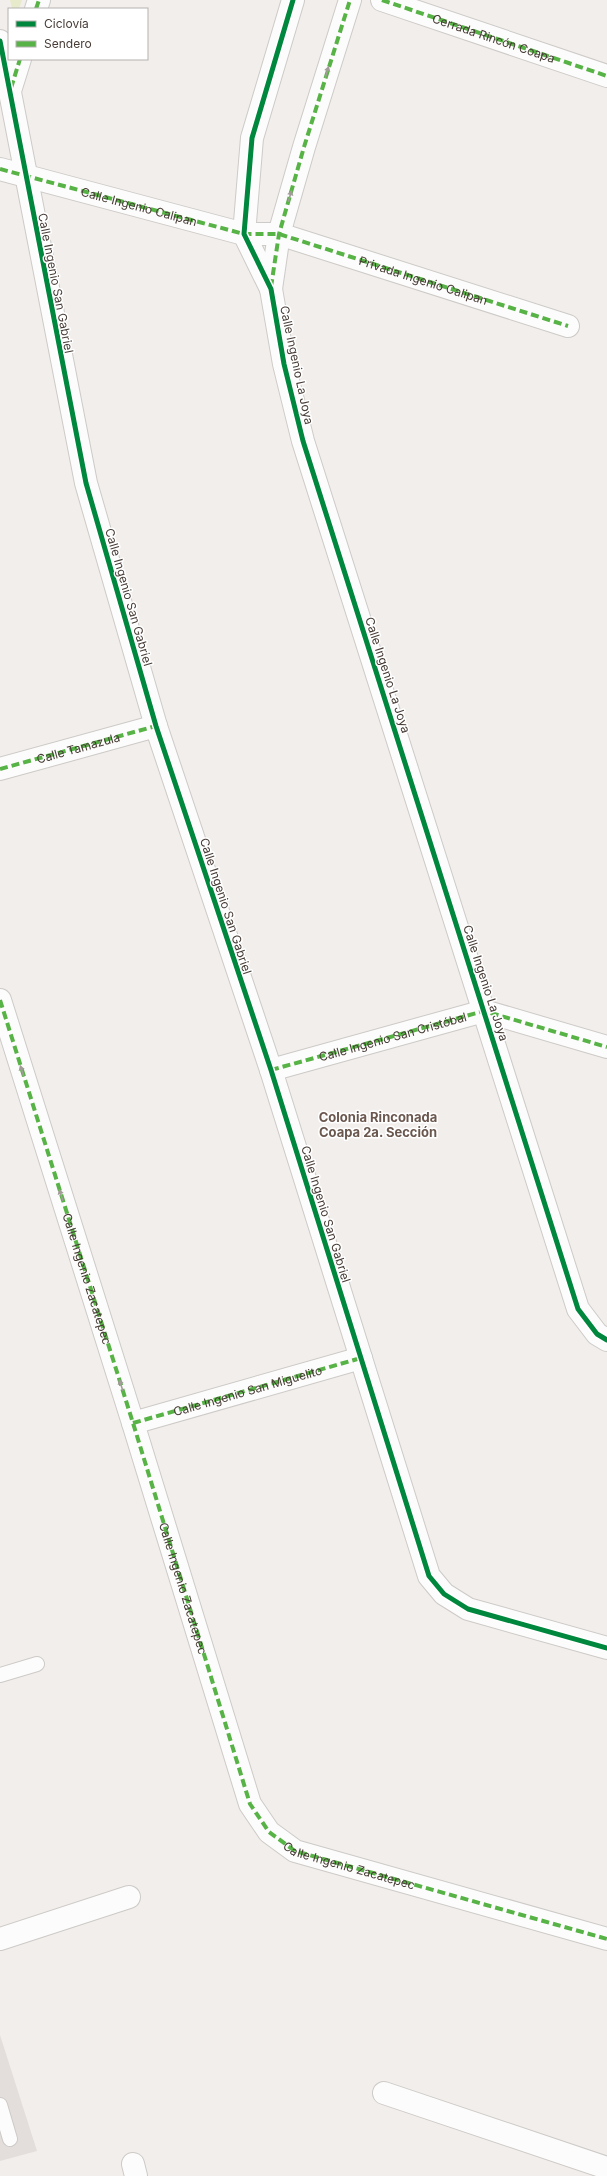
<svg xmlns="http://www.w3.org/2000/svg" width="607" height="2176" viewBox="0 0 607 2176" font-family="Inter,sans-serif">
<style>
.green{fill:#e7ebcb}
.parking{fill:#e3dedc}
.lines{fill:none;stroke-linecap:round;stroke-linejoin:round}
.lane-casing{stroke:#cdcac7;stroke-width:16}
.street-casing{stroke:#cdcac7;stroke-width:24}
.lane{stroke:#fdfcfc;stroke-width:14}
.street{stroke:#fdfcfc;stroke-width:22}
.quiet{stroke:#57b346;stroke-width:4;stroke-dasharray:8 4;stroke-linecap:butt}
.cycleway-casing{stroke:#fff;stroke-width:8}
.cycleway{stroke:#00873e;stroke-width:5}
.oneway{fill:#a29c99}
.labels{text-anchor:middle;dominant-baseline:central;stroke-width:3;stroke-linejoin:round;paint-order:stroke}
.street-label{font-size:12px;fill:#473c36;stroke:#fff}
.neighbourhood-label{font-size:13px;font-weight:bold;fill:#6a574e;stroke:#fff}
</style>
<rect width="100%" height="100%" fill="#f1eeeb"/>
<polygon class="green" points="10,0 22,0 19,9 12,9"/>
<polygon class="parking" points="0,2035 37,2151 0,2161"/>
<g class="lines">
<defs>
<g id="lane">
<polyline points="0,1675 37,1664"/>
<polyline points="0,2105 10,2139"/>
</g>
<g id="street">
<polyline points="293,0 252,138 244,234 271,289 284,364 303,441 578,1309 597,1334 607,1340"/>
<path id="s1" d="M382,0L607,76"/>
<polyline points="36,9 39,0"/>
<polyline points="0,41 86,483 156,726 271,1070 429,1576 444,1594 468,1609 607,1648"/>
<polyline points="10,91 20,59"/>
<path id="s2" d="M0,169L244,234H279L568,326"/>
<polyline points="271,289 279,234 304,147 350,0"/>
<path id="s3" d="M0,769L156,726"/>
<path id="s4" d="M0,1000L133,1423L250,1804L269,1832L295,1851L607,1939"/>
<polyline points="271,1070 484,1011 607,1047"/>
<path id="s5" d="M133,1423L361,1358"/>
<polyline points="0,1939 129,1897"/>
<polyline points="384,2093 607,2168"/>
<polyline points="133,2164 136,2176"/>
</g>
</defs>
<use href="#lane" class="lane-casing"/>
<use href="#street" class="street-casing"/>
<use href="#lane" class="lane"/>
<use href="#street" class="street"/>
<g class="quiet">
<polyline points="382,0 607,76"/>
<polyline points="36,9 39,0"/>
<polyline points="11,88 20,59"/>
<polyline points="0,169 244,234 279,234 568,326"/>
<polyline points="271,287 279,234 304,147 350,0"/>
<polyline points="0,769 156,726"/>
<polyline points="0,1000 133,1423 250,1804 269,1832 295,1851 607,1939"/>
<path id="s6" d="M271,1070L484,1011L607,1047"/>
<polyline points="133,1423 361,1358"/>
</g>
<defs>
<g id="cycleway">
<polyline points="293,0 252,138 244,234 271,289 284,364 303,441 578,1309 597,1334 607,1340"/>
<polyline points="0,41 86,483 156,726 271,1070 429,1576 444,1594 468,1609 607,1648"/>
</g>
</defs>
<use href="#cycleway" class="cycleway-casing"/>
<use href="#cycleway" class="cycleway"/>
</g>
<defs><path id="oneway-solid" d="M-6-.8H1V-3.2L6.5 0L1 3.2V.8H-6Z"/></defs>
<g class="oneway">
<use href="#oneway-solid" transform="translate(327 72) rotate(-73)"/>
<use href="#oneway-solid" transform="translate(290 196) rotate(-74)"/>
<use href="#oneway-solid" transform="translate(22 1071) rotate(-108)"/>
<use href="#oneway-solid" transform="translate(61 1195) rotate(-108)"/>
<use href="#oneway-solid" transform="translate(121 1385) rotate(-108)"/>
</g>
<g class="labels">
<g class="street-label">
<text stroke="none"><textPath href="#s1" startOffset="118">Cerrada Rincón Coapa</textPath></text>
<text stroke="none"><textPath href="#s2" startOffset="144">Calle Ingenio Calipan</textPath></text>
<text stroke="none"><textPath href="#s2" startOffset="439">Privada Ingenio Calipan</textPath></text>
<text transform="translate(56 283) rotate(79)">Calle Ingenio San Gabriel</text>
<text transform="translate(297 365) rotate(78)">Calle Ingenio La Joya</text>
<text transform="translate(129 597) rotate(74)">Calle Ingenio San Gabriel</text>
<text transform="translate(388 675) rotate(72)">Calle Ingenio La Joya</text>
<text stroke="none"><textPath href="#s3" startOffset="81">Calle Tamazula</textPath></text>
<text transform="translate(226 906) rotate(72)">Calle Ingenio San Gabriel</text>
<text transform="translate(486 983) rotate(72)">Calle Ingenio La Joya</text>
<text stroke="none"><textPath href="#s6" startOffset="126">Calle Ingenio San Cristóbal</textPath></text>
<text transform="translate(326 1214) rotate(73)">Calle Ingenio San Gabriel</text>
<text stroke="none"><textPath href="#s4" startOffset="292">Calle Ingenio Zacatepec</textPath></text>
<text stroke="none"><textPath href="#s5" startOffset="119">Calle Ingenio San Miguelito</textPath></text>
<text stroke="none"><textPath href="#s4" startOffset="616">Calle Ingenio Zacatepec</textPath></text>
<text stroke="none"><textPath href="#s4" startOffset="964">Calle Ingenio Zacatepec</textPath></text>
</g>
<g class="neighbourhood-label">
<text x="378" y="1117">Colonia Rinconada<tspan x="378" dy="15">Coapa 2a. Sección</tspan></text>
</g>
</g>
<rect x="8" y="8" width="140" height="52" fill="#ffffff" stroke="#b5b1af"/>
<rect x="16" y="21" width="20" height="6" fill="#00873e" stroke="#b5b1af"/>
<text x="44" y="28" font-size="12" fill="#473c36">Ciclovía</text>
<rect x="16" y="41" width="20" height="6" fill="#57b346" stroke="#b5b1af"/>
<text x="44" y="48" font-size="12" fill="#473c36">Sendero</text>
</svg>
